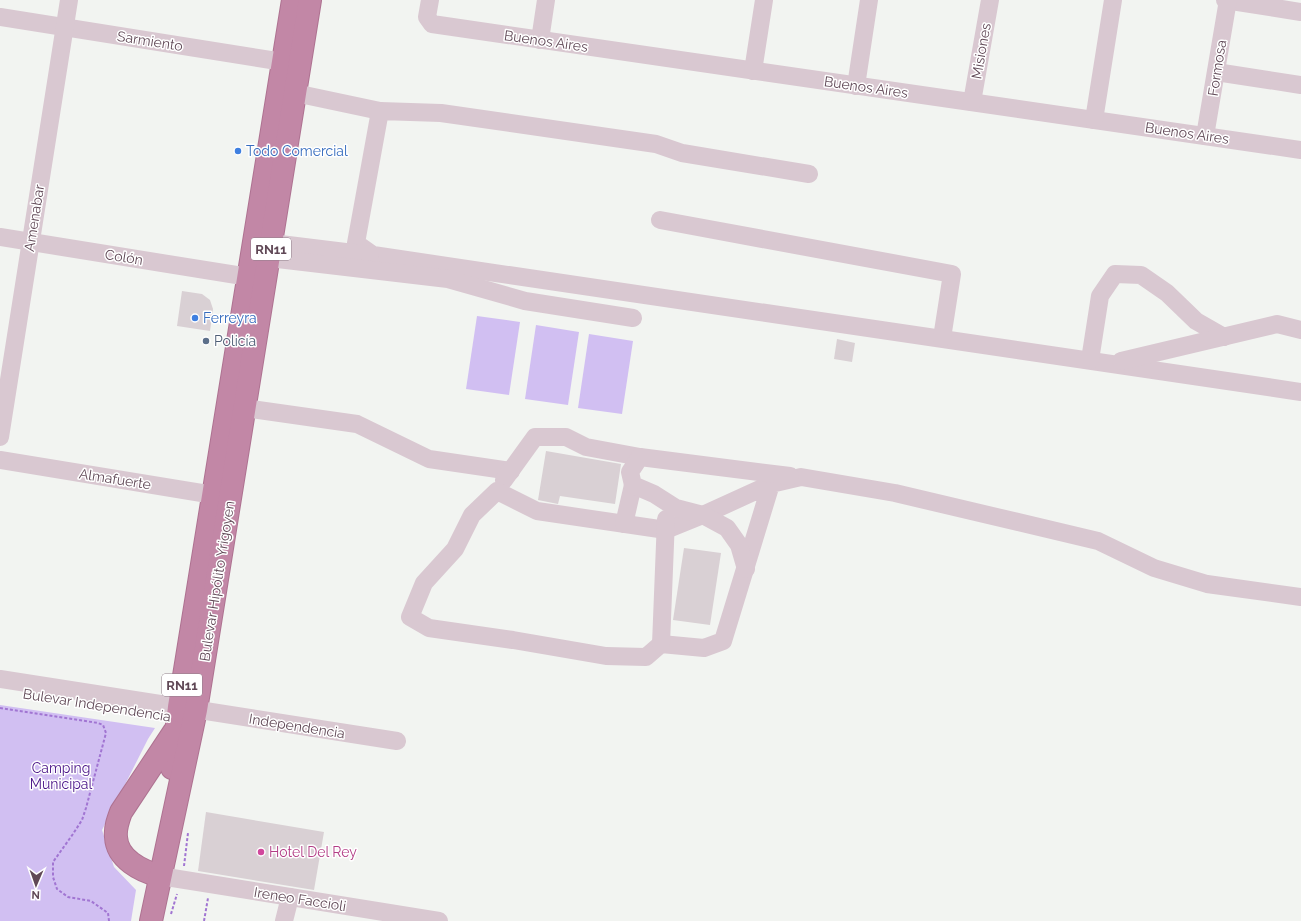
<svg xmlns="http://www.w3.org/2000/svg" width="1301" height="921" viewBox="0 0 1301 921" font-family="Raleway,sans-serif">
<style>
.green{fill:#d1bff2}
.building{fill:#d9d0d4}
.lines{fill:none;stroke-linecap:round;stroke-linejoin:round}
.highway-casing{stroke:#ae7291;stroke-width:24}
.path{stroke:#a175d2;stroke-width:2;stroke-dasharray:3 2;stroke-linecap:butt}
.minor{stroke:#d9c8d1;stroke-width:18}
.highway{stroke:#c287a6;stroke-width:22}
.shop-dot{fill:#3f7fe0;stroke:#fff;stroke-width:1.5}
.service-dot{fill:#5c6f8a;stroke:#fff;stroke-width:1.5}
.hotel-dot{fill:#d1479c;stroke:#fff;stroke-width:1.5}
.labels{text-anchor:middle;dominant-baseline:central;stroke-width:3;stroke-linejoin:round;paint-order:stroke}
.shield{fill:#fff;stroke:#907f89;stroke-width:1}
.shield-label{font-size:13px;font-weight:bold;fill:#604856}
.street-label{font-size:14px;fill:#604856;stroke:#fff}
.shop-label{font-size:14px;fill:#366cbe;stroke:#fff;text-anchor:start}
.service-label{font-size:14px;fill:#4e5e75;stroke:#fff;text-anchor:start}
.park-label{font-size:14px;fill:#491387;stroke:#fff}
.hotel-label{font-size:14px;fill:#b23c85;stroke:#fff;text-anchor:start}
</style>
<rect width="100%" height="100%" fill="#f2f4f1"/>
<g class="green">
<polygon points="477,316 520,322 509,395 466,389"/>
<polygon points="536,325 579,332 568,405 525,399"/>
<polygon points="589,334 633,341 622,414 578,408"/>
<polygon points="0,705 155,728 148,739 102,830 114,867 136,890 131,921 0,921"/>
</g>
<g class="building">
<polygon points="182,291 202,294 210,300 213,309 210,331 177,326"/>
<polygon points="837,339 855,343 852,362 834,359"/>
<polygon points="546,451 621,464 615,504 560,496 558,504 538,500"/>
<polygon points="684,548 721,553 710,625 673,620"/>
<polygon points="206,812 324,832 314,890 198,871"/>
</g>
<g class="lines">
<defs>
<g id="highway">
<polyline points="172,768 179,707 293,0"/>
<path d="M160,876C141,871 117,859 116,837C115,828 118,820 121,812L174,732"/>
<polyline points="151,921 196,710 310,0"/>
</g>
</defs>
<use href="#highway" class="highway-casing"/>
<g class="path">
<polyline points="0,708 98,723 103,725 106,733 86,808 82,820 73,834 53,862 53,877 57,889 68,897 91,901 108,913 109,921"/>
<polyline points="184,866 188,833"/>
<polyline points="171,914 177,894"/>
<polyline points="204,921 208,898"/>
</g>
<g class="minor">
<polyline points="430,0 427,17 432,24 1301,150"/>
<polyline points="1225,0 1301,12"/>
<polyline points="0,17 296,64"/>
<polyline points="540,40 546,0"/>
<polyline points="753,71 764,0"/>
<polyline points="1216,72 1301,85"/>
<polyline points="856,86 869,0"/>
<polyline points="295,93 380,111"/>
<polyline points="972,102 990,0"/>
<polyline points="1094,120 1113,0"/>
<polyline points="1205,136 1228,0"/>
<polyline points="809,174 682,153 656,144 441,113 380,111 356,243 373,255 1301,392"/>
<polyline points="660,220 952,274 942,338"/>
<polyline points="0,237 249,277"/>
<polyline points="272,243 370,255"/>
<polyline points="269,258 448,279 525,301 633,318"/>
<polyline points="1090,360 1100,296 1115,274 1141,275 1167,293 1196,321 1224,337"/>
<polyline points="1121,361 1277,324 1301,330"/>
<polyline points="245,408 357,424 429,459 511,471"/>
<polyline points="0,437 69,0"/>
<polyline points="0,460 226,497"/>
<polyline points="504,480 535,437 566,437 586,447 640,457"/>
<polyline points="771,484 723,641 704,648 661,644 646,657 606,656 513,640 429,628 410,617 424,583 455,549 472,515 497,491 537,511 666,530 703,515 771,484 801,477 895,493 1098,541 1154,568 1207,584 1301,597"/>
<polyline points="624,524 633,485"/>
<polyline points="746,569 739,545 727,528 703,515 676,508 654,494 633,485 630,472 640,457 790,476"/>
<polyline points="661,644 666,519"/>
<polyline points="0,679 397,741"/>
<polyline points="160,876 439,921"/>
<polyline points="284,921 290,897"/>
</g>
<use href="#highway" class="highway"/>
</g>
<g class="shop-dot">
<circle cx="238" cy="151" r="4"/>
<circle cx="195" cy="318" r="4"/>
</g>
<circle class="service-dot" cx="206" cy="341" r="4"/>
<circle class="hotel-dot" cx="261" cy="852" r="4"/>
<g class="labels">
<g class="shield">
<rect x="251" y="238" width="40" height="22" rx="3"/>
<rect x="162" y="674" width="40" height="22" rx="3"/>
</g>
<g class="shield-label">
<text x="271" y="249">RN11</text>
<text x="182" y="685">RN11</text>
</g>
<g class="street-label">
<text transform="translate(150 41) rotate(9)">Sarmiento</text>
<text transform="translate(546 41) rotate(8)">Buenos Aires</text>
<text transform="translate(981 51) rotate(-80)">Misiones</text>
<text transform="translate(1217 68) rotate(-81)">Formosa</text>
<text transform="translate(866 87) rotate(8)">Buenos Aires</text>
<text transform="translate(1187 133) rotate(8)">Buenos Aires</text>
<text transform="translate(34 218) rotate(-81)">Amenabar</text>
<text transform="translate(124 257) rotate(9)">Colón</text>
<text transform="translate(115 479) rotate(9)">Almafuerte</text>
<text transform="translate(217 581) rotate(-81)">Bulevar Hipólito Yrigoyen</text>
<text transform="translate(97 705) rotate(9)">Bulevar Independencia</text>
<text transform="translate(297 726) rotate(9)">Independencia</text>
<text transform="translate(300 899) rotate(9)">Ireneo Faccioli</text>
</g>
<g class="shop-label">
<text x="246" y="151">Todo Comercial</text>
<text x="203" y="318">Ferreyra</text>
</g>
<g class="service-label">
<text x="214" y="341">Policía</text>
</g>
<g class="park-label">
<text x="61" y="768">Camping<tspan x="61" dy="16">Municipal</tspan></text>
</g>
<g class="hotel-label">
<text x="269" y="852">Hotel Del Rey</text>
</g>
</g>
<g transform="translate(36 885) rotate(182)" stroke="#ffffff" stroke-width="3" paint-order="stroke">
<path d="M0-3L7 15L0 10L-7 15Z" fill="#604856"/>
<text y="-6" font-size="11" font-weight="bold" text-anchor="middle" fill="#604856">N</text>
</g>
</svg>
